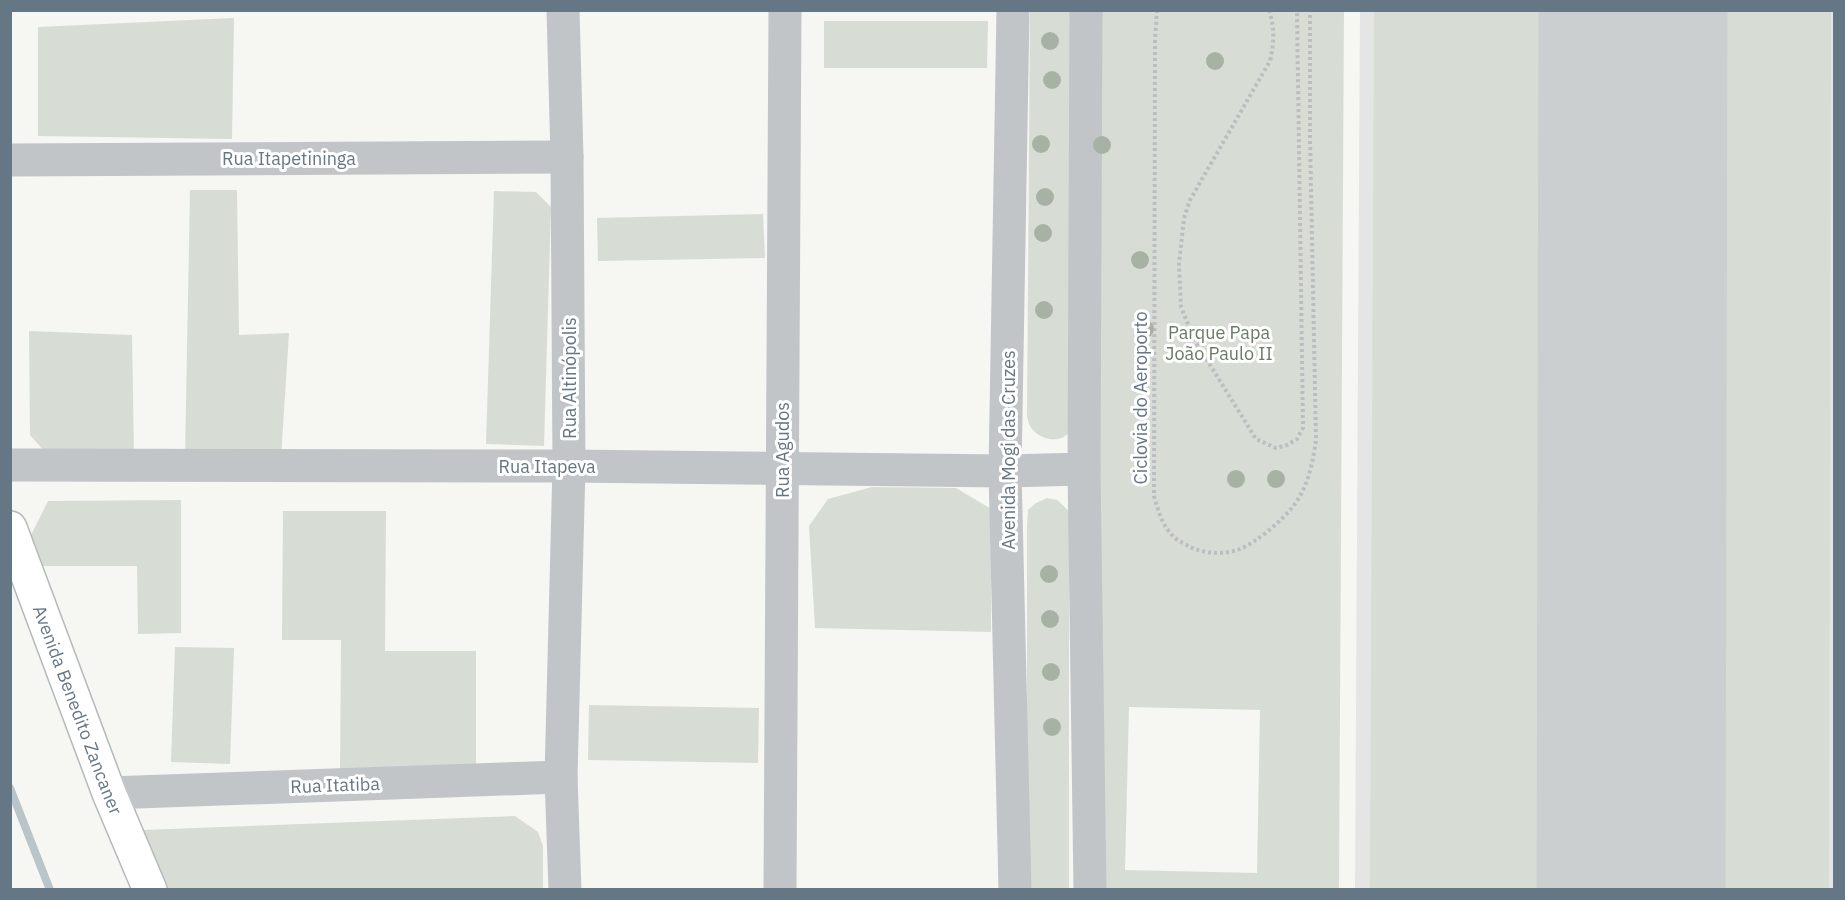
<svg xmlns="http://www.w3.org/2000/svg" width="1845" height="900" viewBox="0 0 1845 900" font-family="'IBM Plex Sans',sans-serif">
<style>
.built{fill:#e4e5e4}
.green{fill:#d7ddd4;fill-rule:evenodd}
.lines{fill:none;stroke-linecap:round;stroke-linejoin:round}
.stream{stroke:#b9c5c9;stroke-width:8}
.runway{stroke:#cccfd0;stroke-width:189}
.major-casing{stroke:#b4b9bc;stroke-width:36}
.path{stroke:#bbbdc0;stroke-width:4;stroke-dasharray:3 3;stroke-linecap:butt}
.minor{stroke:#c1c5c8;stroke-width:33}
.major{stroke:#fff;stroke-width:33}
.tree{fill:#a8b2a4}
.labels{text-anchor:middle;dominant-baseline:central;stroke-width:6;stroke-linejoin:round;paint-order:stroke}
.street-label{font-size:18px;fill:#657684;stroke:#fff}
.park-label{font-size:18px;fill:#687b64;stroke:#fff}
</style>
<rect width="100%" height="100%" fill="#f6f6f3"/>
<polygon class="built" points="1360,11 1834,11 1834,889 1355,889"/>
<g class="green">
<path d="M1030,11H1072V428C1070,431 1068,435 1065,436C1056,443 1039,438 1033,430C1029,426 1028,421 1027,416Z"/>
<path d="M1096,11H1344L1339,889L1095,890ZM1129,707L1260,710L1257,873L1125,870Z"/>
<polygon points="1374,11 1589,11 1584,889 1370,889"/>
<polygon points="1682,11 1831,11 1829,889 1680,889"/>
<polygon points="234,18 232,139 38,136 38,27"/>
<polygon points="824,21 988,21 987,68 824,68"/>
<polygon points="190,190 237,190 239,335 289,333 281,458 185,457"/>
<polygon points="494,191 536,192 551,207 544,446 486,444"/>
<polygon points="763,214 765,258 598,261 597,218"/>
<polygon points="29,331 132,335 134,457 45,452 30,435"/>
<polygon points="872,487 956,488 991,509 991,632 815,628 809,526 828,499"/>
<polygon points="1047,498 1057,500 1069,511 1069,889 1027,890 1027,525 1028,510 1036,503"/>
<polygon points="181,500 181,633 138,634 137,566 42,566 28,541 48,501"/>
<polygon points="283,511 386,511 385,651 476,651 476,771 340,771 341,640 282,640"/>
<polygon points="175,647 234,648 230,764 171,762"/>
<polygon points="589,705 759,708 758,763 588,760"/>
<polygon points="515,816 538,832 543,846 543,889 167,889 143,830"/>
</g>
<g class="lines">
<polyline class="stream" points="10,788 50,890"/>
<polyline class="runway" points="1631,890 1633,10"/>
<defs>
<g id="major">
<path id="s1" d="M10,528L109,793L150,890"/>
</g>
</defs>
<use href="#major" class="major-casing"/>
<g class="path">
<path d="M1157,10L1155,41L1154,496C1158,511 1163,527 1174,537C1178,541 1185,544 1190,547C1206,554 1224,555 1240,549C1257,542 1283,520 1294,505C1308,487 1313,462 1316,440L1310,137V10"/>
<path d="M1269,10C1275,29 1274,43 1270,61L1190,200L1184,218L1179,264L1181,307L1194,339L1256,439L1276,448L1287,445L1297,439L1303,428L1297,10"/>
</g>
<g class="minor">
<polyline points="563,10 567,157 569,466 561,777 565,890"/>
<polyline points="1013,10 1005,471 1015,890"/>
<polyline points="1086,10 1084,469 1090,890"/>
<polyline points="10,160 567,157"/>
<polyline points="10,465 569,466 1005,471 1084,469"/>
<polyline points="109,793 561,777"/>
<polyline points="780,890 785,10"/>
</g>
<use href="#major" class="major"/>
</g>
<g class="tree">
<circle cx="1050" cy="41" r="9"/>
<circle cx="1215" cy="61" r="9"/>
<circle cx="1052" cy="80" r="9"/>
<circle cx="1041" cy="144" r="9"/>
<circle cx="1102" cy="145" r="9"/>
<circle cx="1045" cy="197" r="9"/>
<circle cx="1043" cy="233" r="9"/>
<circle cx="1140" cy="260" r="9"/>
<circle cx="1044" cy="310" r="9"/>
<circle cx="1145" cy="329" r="9"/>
<circle cx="1236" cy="479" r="9"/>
<circle cx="1276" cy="479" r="9"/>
<circle cx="1049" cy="574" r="9"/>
<circle cx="1050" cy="619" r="9"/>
<circle cx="1051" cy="672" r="9"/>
<circle cx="1052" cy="727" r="9"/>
</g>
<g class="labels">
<g class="street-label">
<text x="289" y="158">Rua Itapetininga</text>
<text transform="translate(569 378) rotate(-90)">Rua Altinópolis</text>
<text transform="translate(1140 398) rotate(-90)">Ciclovia do Aeroporto</text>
<text transform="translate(782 450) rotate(-90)">Rua Agudos</text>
<text transform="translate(1008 450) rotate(-90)">Avenida Mogi das Cruzes</text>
<text x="547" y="466">Rua Itapeva</text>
<text stroke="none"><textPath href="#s1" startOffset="194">Avenida Benedito Zancaner</textPath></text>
<text transform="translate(335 785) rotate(-2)">Rua Itatiba</text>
</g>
<g class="park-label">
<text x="1219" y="332">Parque Papa<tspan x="1219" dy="21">João Paulo II</tspan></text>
</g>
</g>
<rect width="1845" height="900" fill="none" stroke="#657684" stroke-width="24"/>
</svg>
